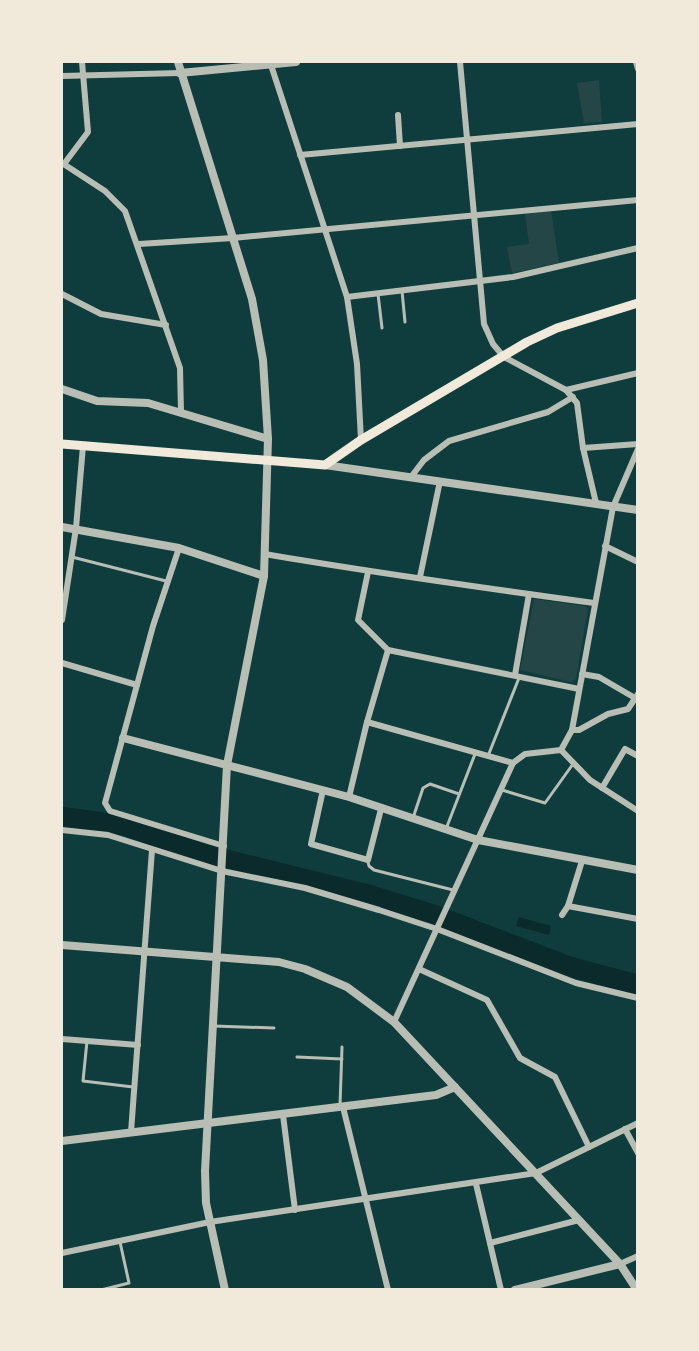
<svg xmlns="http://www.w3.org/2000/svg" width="699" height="1351" viewBox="0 0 699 1351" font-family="'DejaVu Sans',sans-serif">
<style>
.green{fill:#244646}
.water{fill:#0a2a2b}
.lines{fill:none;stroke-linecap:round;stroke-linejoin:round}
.river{stroke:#0a2a2b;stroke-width:20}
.service{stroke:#b8beb3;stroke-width:3}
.minor{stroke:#b8beb3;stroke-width:6}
.tertiary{stroke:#b8beb3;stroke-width:8}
.secondary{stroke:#f1e9da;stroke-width:9}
</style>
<rect width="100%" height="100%" fill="#0f3d3e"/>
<g class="green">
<polygon points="599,80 602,122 584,123 577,83"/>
<polygon points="551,210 559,263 512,273 507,247 529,244 525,213"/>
<polygon points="534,599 585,606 588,609 576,679 571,682 520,670"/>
</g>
<polygon class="water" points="519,917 551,926 549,935 516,926"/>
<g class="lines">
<polyline class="river" points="62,817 123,825 208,855 370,895 432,914 571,967 638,985"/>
<g class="service">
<polyline points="402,291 405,322"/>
<polyline points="378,294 382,328"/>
<polyline points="72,557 166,581"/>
<polyline points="488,756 519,678"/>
<polyline points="502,790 545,803 573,764"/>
<polyline points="413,818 423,788 430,784 459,794"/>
<polyline points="446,829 475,754"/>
<polyline points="368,862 369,866 374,870 453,890"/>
<polyline points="214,1026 274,1028"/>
<polyline points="87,1041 83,1081 133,1087"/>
<polyline points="297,1057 342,1059"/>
<polyline points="340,1105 342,1047"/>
<polyline points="101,1290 129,1283 120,1242"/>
</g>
<g class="minor">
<polyline points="270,62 347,297 357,364 361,440"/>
<polyline points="460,62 484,324 493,344 504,357 566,390 577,403 583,448 596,503"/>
<polyline points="636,62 638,69"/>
<polyline points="62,76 180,73"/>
<polyline points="398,115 400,146"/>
<polyline points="300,155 638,124"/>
<polyline points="62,163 105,191 125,211 180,368 181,412"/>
<polyline points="64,164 88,132 82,62"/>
<polyline points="139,244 233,238 638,200"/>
<polyline points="62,294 101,314 166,325"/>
<polyline points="347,297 513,277 638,248"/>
<polyline points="566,390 638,373"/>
<polyline points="583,448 638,444"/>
<polyline points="411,477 424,460 449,441 548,412 573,397"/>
<polyline points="605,546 638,562"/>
<polyline points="179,548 153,626 105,803 110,811 224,846"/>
<path d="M265,554C374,573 484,588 594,603"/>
<polyline points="368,572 358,620 388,650 579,689"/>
<polyline points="420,577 440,481"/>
<polyline points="62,620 76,528 83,446"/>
<polyline points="62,663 137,685"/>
<polyline points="582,674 599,677 635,698"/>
<polyline points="515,675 529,594"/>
<polyline points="367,722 513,763 525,754 561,750 590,780 638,811"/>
<polyline points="572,730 579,730 608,714 628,709 638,694"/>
<polyline points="561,750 572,730 613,507 638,449"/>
<polyline points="602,788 625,749 638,756"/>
<polyline points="323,790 311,844 368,860 381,809"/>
<polyline points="349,797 367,722 388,650"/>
<polyline points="62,830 108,835 222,871 305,888 379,910 437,929 576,983 638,998"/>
<polyline points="568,906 638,919"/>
<polyline points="562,915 568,906 582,861"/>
<polyline points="419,969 487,1000 520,1058 555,1077 589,1147"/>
<polyline points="394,1022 513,763"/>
<polyline points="62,1039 138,1045"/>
<polyline points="343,1107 388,1290"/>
<polyline points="283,1115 295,1210"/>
<polyline points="625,1129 638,1153"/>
<polyline points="131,1132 152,850"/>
<polyline points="476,1184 501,1290"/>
<polyline points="490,1243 579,1220"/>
<polyline points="62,1253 210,1222 536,1173 638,1123"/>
<polyline points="620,1264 638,1256"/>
</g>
<g class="tertiary">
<polyline points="178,62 252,299 263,360 268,439 264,576 227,765 205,1171 206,1203 225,1290"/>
<polyline points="180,73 296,62"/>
<polyline points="62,389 97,401 148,403 268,439"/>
<polyline points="325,465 638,510"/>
<polyline points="62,527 179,548 264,576"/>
<polyline points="123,738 349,797 478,840 638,870"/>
<polyline points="62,945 279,962 305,969 347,987 394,1022 620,1264 637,1290"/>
<polyline points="62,1141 436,1095 455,1087"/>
<polyline points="515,1290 620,1264"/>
</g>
<polyline class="secondary" points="62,444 325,465 361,440 527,342 557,328 638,303"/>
</g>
<rect width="699" height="1351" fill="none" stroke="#f1e9da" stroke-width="126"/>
</svg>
